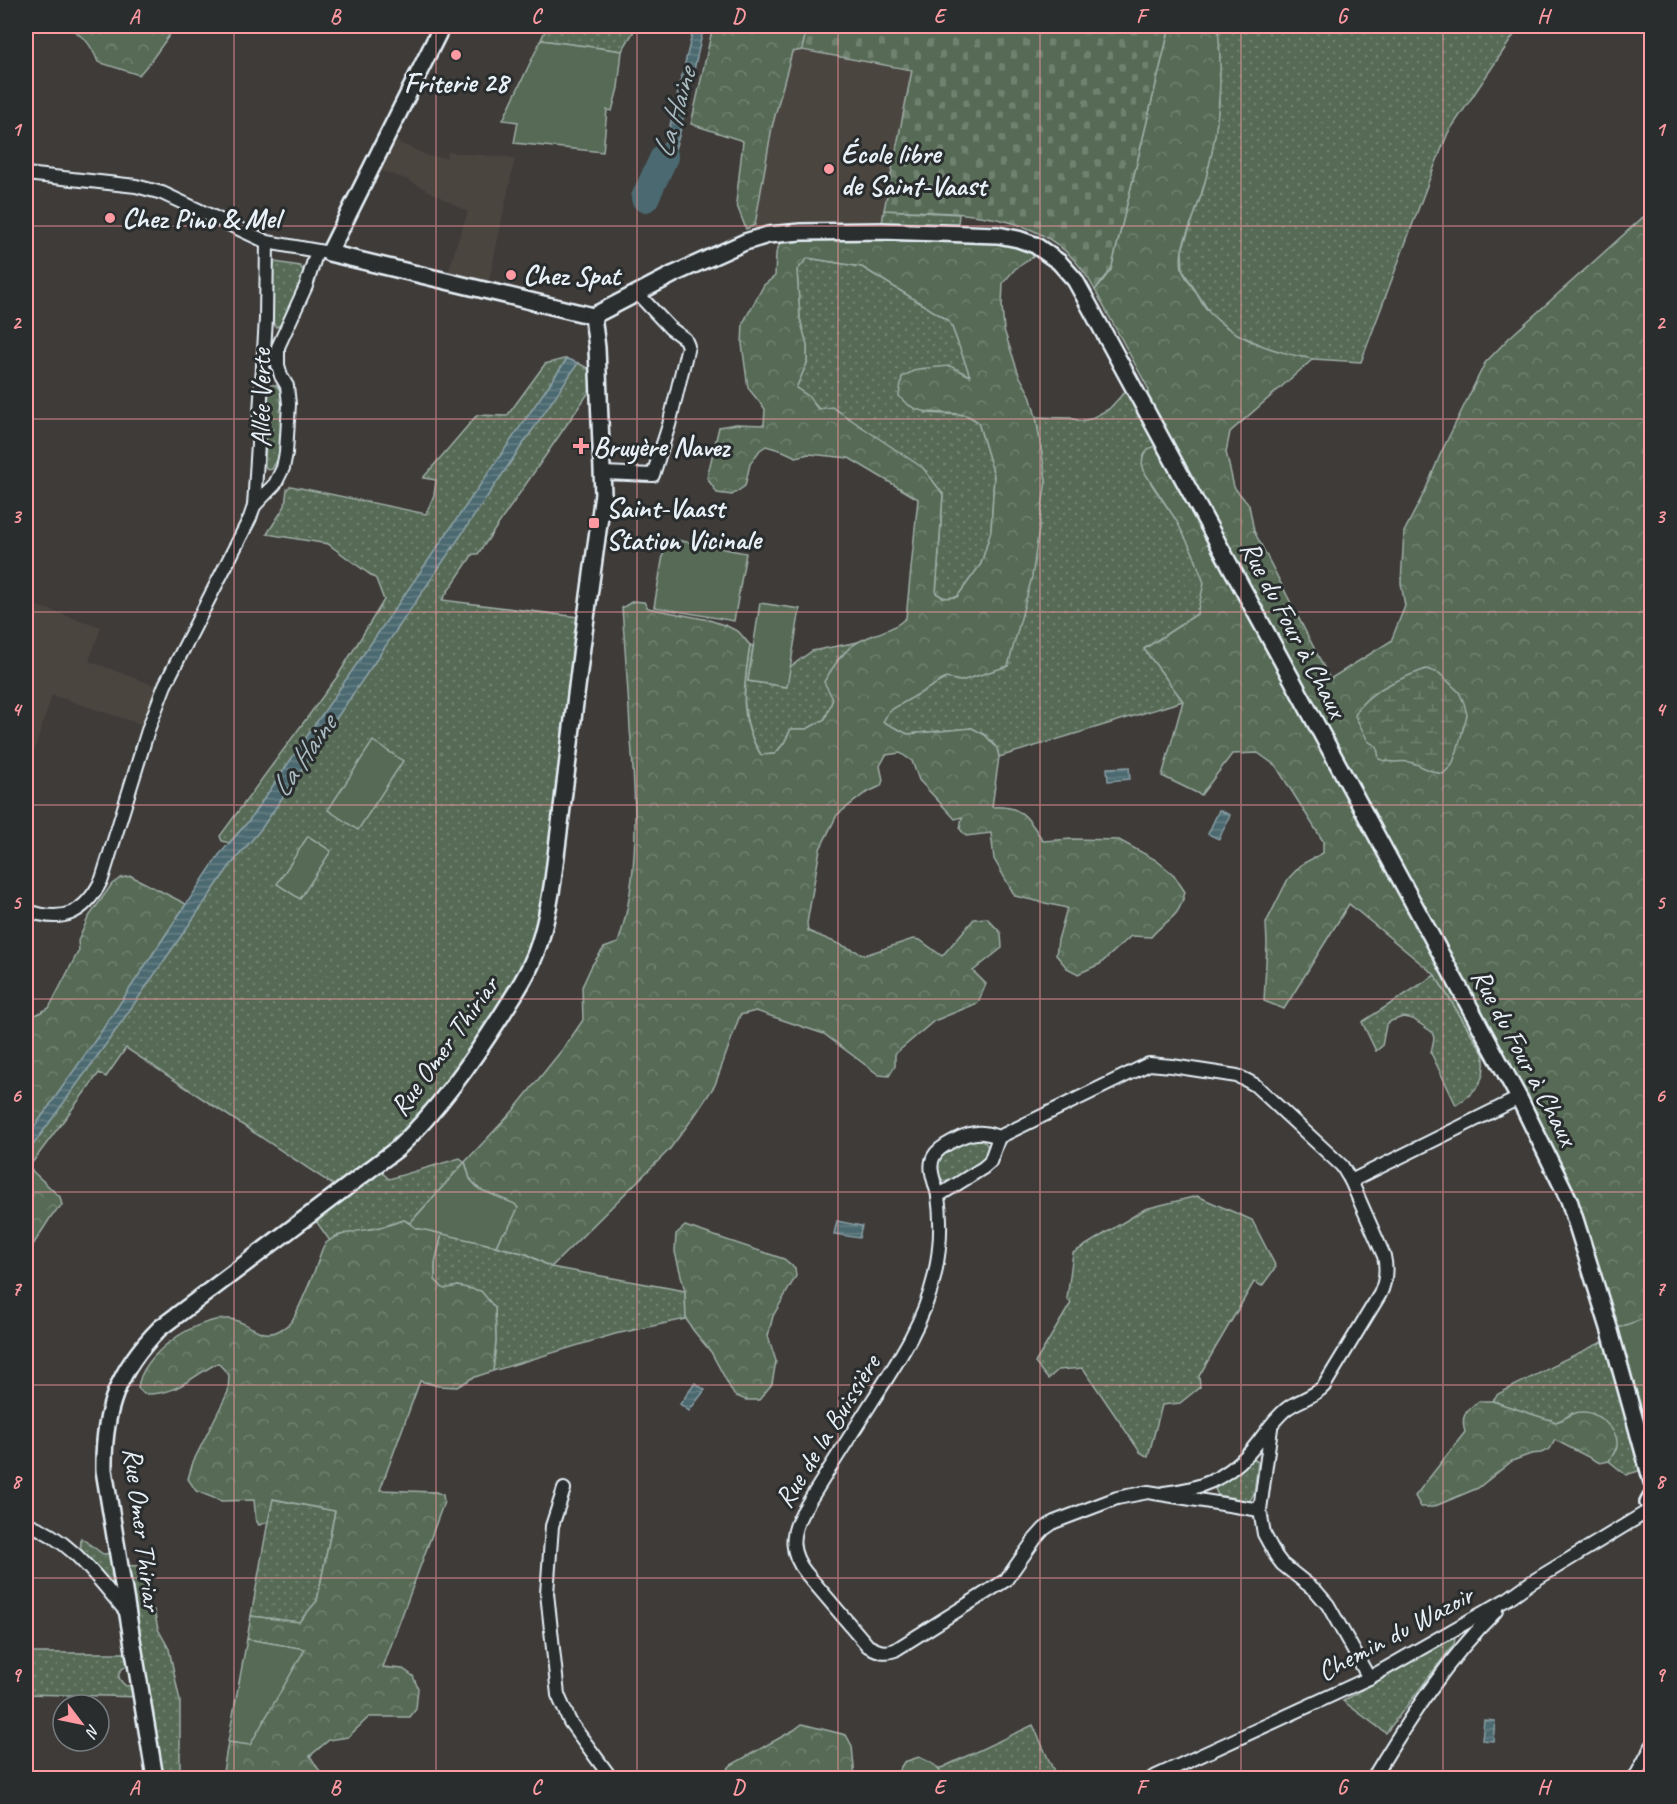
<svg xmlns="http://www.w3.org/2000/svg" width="1677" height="1804" viewBox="0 0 1677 1804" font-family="Caveat,sans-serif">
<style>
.built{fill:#4c4540}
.grass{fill:url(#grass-dots);stroke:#a0aea7;stroke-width:1.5;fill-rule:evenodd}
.forest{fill:url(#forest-crowns);stroke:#a0aea7;stroke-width:1.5;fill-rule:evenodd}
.wetland{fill:url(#wetland-marsh);stroke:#a0aea7;stroke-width:1.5}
.cemetery{fill:url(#cemetery-stones);stroke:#a0aea7;stroke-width:1.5}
.garden{fill:#576b56;stroke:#a0aea7;stroke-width:1.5}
.water{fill:url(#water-rules);stroke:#8a9fa6;stroke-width:1.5}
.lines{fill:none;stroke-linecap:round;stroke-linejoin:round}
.river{stroke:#4c6970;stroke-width:28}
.minor-casing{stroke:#e8f1f8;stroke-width:16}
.tertiary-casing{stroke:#e8f1f8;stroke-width:20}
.minor{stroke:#2a2d2e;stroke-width:12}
.tertiary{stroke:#2a2d2e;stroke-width:15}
.grid{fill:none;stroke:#ff9aa2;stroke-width:1.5;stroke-opacity:0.55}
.poi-dot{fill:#ff9aa2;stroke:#2a2d2e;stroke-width:2}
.labels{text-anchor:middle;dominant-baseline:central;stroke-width:6;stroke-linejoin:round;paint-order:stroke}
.poi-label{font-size:28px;font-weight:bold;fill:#e8f1f8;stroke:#2a2d2e;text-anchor:start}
.street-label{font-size:28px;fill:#e8f1f8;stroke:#2a2d2e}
.water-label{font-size:30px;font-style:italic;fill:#aabbc2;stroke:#2a2d2e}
.neatline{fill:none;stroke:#ff9aa2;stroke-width:2}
.grid-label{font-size:20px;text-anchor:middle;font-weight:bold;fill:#ff9aa2}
</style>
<defs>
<pattern id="grass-dots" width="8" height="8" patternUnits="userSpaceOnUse" patternTransform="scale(1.5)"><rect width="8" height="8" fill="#576b56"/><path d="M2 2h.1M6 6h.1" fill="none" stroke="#6f816f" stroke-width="1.8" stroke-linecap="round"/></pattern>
<pattern id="forest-crowns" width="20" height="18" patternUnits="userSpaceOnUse" patternTransform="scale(1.5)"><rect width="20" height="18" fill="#576b56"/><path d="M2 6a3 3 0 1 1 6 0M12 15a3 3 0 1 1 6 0" fill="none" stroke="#6f816f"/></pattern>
<pattern id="wetland-marsh" width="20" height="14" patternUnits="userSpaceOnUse" patternTransform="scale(1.5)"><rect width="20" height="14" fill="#576b56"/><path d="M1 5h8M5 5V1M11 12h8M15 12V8" fill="none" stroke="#6f816f"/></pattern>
<pattern id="cemetery-stones" width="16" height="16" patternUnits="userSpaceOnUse" patternTransform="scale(1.5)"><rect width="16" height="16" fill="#576b56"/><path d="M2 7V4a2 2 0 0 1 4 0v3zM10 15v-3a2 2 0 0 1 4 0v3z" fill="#6f816f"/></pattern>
<pattern id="water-rules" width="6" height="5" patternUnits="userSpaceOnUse" patternTransform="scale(1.5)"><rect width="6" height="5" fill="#4c6970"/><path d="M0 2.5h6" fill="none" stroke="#667f85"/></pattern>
</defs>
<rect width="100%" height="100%" fill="#3e3b39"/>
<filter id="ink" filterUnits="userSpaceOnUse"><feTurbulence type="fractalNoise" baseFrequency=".0167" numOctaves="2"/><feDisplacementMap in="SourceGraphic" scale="12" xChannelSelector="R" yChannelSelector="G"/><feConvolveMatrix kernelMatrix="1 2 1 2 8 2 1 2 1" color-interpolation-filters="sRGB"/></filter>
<g filter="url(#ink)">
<g class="built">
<polygon points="802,50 913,70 881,231 753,239 772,127 792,52"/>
<polygon points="387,137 428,156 446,158 448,152 515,158 487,291 446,281 456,246 468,212 406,179 372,168"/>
<polygon points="26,602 101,627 89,661 164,689 149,727 52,695 26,777"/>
</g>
<g class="grass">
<polygon points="547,26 637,26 622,51 541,40"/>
<polygon points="1218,26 1520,26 1448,133 1431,175 1361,362 1313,359 1290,355 1263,346 1233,332 1212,316 1183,271 1182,250 1203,190 1212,152 1219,102"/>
<polygon points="884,210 959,214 957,234 881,231"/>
<polygon points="808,258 862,267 948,320 952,327 971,377 926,413 967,415 978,422 994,475 991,531 981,564 957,597 944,598 936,593 943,494 923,468 819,409 808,396 796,388 807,363 807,345 800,319 797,270"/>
<polygon points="275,262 300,266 303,270 302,285 283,324 276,327 270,319 272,269"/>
<polygon points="564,359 567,359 248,822 229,843 222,841 220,836 337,677 384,600 376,579 328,544 267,534 285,506 287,489 291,486 426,514 434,495 436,480 423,478 477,415 507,416 545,364"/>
<polygon points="578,363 598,374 598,379 478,554 473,554 442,600 586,618 541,938 483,1045 375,1166 389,1179 460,1158 465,1162 410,1223 404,1220 385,1226 336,1236 330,1241 311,1214 341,1190 126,1048 106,1077 99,1073 26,1171 26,1155 111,1037 229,867 261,829"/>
<path d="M1132,384L1164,442L1143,457C1140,475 1165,502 1175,518C1183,530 1202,569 1204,582C1205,591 1199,605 1197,614L1144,649L1183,701L999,757L997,748L985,735L972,728L907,734L883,722L888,711L946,678L961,681L1008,666L1046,480L1036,417L1071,418L1080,421L1090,419L1109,409Z"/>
<polygon points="270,385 276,385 284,396 279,452 278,459 272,469 268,470 265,466 267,389"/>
<path d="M858,642L837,660L833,699L825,719L807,729H791L784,743L775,754L761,755C738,718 744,686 750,645L753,646L748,681L786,687L790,667L812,651Z"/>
<path d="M1435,975L1483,1053C1488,1078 1477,1092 1456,1105L1431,1053L1434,1038L1432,1032L1413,1019L1403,1017L1391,1021L1386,1025L1382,1046L1376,1051L1362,1022Z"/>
<path d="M977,1138C1011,1152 960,1174 949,1181H944C920,1160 959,1141 977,1138Z"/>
<polygon points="1197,1196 1252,1220 1276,1267 1262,1286 1254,1282 1199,1376 1200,1387 1180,1403 1162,1405 1148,1457 1140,1452 1083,1368 1058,1370 1048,1379 1035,1363 1071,1303 1067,1299 1073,1253 1145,1209"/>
<polygon points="442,1233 526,1254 551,1267 685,1291 686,1319 615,1334 493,1371 496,1341 495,1308 458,1286 444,1290 435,1280 435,1263"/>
<polygon points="1611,1338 1648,1468 1626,1475 1609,1461 1617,1448 1572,1413 1564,1419 1556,1422 1492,1401 1498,1394 1556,1365 1559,1362"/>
<polygon points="1253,1458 1258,1462 1254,1493 1250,1501 1218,1495 1215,1489"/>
<polygon points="272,1499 335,1511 317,1601 299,1622 251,1616"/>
<path d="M81,1538L103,1554L118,1553L120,1565L138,1566L143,1581L146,1608L154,1610L158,1629L169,1649L180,1701V1768L184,1778H155L142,1697L26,1694V1653H135L128,1615L80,1557ZM136,1663L140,1685L126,1686C111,1674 122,1666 136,1663Z"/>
<polygon points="1451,1639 1455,1639 1454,1644 1386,1733 1343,1701"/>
<polygon points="1033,1725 1057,1778 942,1778 939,1769"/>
</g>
<g class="forest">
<path d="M67,26H176L150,62L139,75L98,62C89,40 85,39 67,26Z"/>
<polygon points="713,26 807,26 802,50 792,52 772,127 755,225 746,229 736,203 743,141 691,124"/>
<path d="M1170,26H1218C1224,88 1217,151 1196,210C1190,229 1176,251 1183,272C1186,278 1191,285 1195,291C1200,300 1206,311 1214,317C1240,342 1279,353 1313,359L1230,432L1226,452L1234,487L1249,505L1254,531L1330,679L1391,641L1405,606L1401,583L1404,532L1425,491L1440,455L1485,363L1509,338L1651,210V1316L1610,1331L1569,1200L1513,1101L1435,975L1349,904L1284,1009L1264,1001L1267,944L1266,923L1288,879L1302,864L1323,853V841L1276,766L1258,753L1232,754L1201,795L1162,776L1183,701L1144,649L1197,614L1204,583L1193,553L1176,520L1145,473L1142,464L1143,457L1148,449L1163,443L1144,407L1149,390L1095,290L1111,270Z"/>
<path d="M881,231L1035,245L1033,257L1015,269L1003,283L1002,306L1004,330L1019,375L1030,395L1036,417L1046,480L1032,577L1008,666L961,681L946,678L889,711L883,722L908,734L972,728L985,735L997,748L999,757L992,807C1022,804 1029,819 1043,841L1072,839L1119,840L1156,860L1174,875L1185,892C1178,921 1168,917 1151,937L1131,936L1100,964L1078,974L1067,968L1056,955L1058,940L1067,908L1015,896L994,859L991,833L966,836L960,829L962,817L955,819L919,780L912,761L900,753L886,755L880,766L883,780L881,786L864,794L837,815L820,849L807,923L808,931L865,955L913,939L920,940L942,956L974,919L987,918L1001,933L1002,948L973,971L986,984L978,1003L934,1021L895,1054V1066L889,1076L879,1075L824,1034L756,1011L740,1015L715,1085L693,1118L669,1150L551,1267L527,1254L496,1246L501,1235L508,1229L479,1189L470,1179L465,1162L512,1112L566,1045L583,1020L582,987L592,965L604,948L618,943C641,874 636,799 630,728C628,688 625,648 622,608L633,601L644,602L648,608L709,620L727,626L739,632L750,645C744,686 737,718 761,755L775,754L784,743L791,729H807L825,719L833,699L824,682C833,667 842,651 858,642C875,633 892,631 906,618L918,499L849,458L809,454L796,457L783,451L766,446L760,450L750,464L745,486L732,495L717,493L707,478L719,427L736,424L764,425L765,409L748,388L742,344L743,323L764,285L775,276L776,253L784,233ZM808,258L862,267L948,320L952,327L970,376L950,366L917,369L902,377L899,396C918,419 940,410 965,415C970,416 974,419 978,422L994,475L991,531L981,564L957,597L944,598L936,593L943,494L923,468L832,407L818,409L808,396L796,388L807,363V345L800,319L797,270Z"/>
<polygon points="131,876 186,904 99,1035 26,1139 26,1020 49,1008 79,950 78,941 88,918 112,884 121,878"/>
<polygon points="28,1167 60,1197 62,1205 52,1215 26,1256 26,1171"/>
<path d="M404,1220L416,1228L442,1233L435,1263V1280L444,1289L458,1286L481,1291L495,1308L496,1341L493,1371L472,1378L457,1387L438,1386L420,1381L380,1490L436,1492L443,1495L444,1502L383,1667L403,1669L413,1676L418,1688L416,1709L410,1717H369L348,1737L329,1740L310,1756L321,1773L319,1778H222L228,1742L250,1744L304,1649L247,1639L251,1616L299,1622L317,1601L335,1511L273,1499L268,1522L259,1525L256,1520L254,1500L221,1501L196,1491L188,1479L193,1462L228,1392L229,1375L218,1363C191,1376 179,1395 144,1394L138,1388C141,1354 196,1317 229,1319C246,1320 258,1338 276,1332C280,1330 288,1325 291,1322C296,1316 314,1273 317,1264C320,1257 321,1248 326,1243C341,1231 364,1231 382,1227C390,1225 397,1222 404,1220Z"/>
<polygon points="685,1226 784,1259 795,1268 796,1276 773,1316 768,1336 776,1361 772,1384 759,1400 746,1400 734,1395 711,1352 693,1330 686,1319 685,1291 675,1252 676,1234"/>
<path d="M1479,1401H1492L1556,1422C1566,1419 1571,1412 1582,1412C1596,1411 1618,1429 1617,1444C1617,1450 1612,1456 1609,1461L1600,1463L1555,1440L1550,1449L1541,1453L1531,1454L1512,1461L1478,1488L1433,1507H1421L1415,1496L1465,1432C1460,1416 1466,1410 1479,1401Z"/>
<polygon points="802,1724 846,1735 852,1746 855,1778 721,1778 722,1775 731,1765 794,1730"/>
<path d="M919,1757C932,1763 938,1765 942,1778H894L904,1762Z"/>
</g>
<path class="wetland" d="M1426,669L1439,673L1459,692L1464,703L1467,715L1457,751L1452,765L1443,774C1428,772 1422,765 1409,762C1397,760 1394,765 1379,759L1377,747L1368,741L1355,716C1363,692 1404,677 1426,669Z"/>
<path class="cemetery" d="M807,26H1170L1111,270L1095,290C1053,207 962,214 884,210L912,70L802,50Z"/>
<g class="garden">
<polygon points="541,40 622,51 618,88 612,111 607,110 603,152 514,143 518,122 503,120"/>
<polygon points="666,538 746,553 734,621 654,607"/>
<polygon points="760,603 800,609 787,687 748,681"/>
<polygon points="373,741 403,761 358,830 328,810"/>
<polygon points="308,836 331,851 300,899 277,884"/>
<polygon points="465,1162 470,1179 479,1189 515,1204 518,1208 508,1229 501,1235 496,1246 416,1228 410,1223"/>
<polygon points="1651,1316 1651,1412 1643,1415 1618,1328"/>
<polygon points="247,1639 305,1649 250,1745 228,1742"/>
</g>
<g class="water">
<polygon points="694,26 704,26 679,136 675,149 653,193 644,189 667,138"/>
<polygon points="567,359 578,363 261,829 229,867 111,1037 26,1155 26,1139 99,1035 219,855 248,822"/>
<polygon points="1129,767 1130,779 1108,781 1107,768"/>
<polygon points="1219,810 1230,815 1219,839 1208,834"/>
<polygon points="837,1221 862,1226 859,1238 834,1234"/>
<polygon points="695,1383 705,1390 689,1411 680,1404"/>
<polygon points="1484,1720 1495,1721 1493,1741 1482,1740"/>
</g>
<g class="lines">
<polyline class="river" points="645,198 664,157"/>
<defs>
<g id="minor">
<polyline points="26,174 136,186 162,193 267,242 329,253"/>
<polyline points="603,473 653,475 669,425 688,346 685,339 670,328 637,293"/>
<polyline points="254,506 275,484 283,468 286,453 289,404 287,386 281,376 278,365 278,347 306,286 317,251"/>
<path d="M26,910C62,924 85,914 102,879L149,727L165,685L250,518L254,506L266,319L267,242"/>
<polyline points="1351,1181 1519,1098"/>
<polyline points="938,1196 983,1168 990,1162 999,1137"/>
<polyline points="1271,1428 1260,1510 1264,1534 1276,1556 1282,1564 1316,1591 1328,1605 1369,1678"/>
<polyline points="564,1489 552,1526 547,1593 558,1695 570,1722 611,1778"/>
<path d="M1164,1493C1200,1489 1224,1480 1249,1453C1262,1439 1271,1422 1285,1410C1297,1400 1313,1398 1324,1386L1380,1294C1386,1281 1387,1269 1384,1256L1351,1181L1342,1166L1255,1085L1246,1080L1237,1076L1172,1066L1149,1064L999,1137C992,1135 985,1132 977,1133C966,1133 939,1146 934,1156C927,1168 936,1184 938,1196C942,1223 940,1252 934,1278C923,1324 898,1361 873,1400C849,1438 825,1475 802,1513C790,1535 790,1553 806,1573L868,1646C878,1651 884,1654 895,1650L1006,1580L1035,1539L1044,1529L1054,1522L1117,1498L1148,1492L1260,1510"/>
<path d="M26,1523C71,1539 97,1578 128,1614"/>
<polyline points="1152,1778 1369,1678 1509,1598 1530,1583 1650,1510"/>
<path d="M1373,1778C1408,1720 1447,1659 1496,1611"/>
<polyline points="1635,1778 1652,1746"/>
</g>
<g id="tertiary">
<polyline points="442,26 329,253 593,316"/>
<polyline points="593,316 674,274 745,242 768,235 801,232 881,231 998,235 1018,239 1035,245 1059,262 1075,280 1085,298 1519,1098 1569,1200 1610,1331 1652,1482"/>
<polyline points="1652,1496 1648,1503 1652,1512"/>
<path d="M155,1778L104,1470C103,1410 118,1370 160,1328L397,1149C438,1110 471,1063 501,1016C512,998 525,980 533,960C544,935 549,907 553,880L582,647L603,494L597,348L593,316"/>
</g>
</defs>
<use href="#minor" class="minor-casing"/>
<use href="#tertiary" class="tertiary-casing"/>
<use href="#minor" class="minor"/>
<use href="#tertiary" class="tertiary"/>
</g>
</g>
<path class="grid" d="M234,26V1778M436,26V1778M637,26V1778M838,26V1778M1040,26V1778M1241,26V1778M1443,26V1778M26,226H1652M26,419H1652M26,612H1652M26,805H1652M26,999H1652M26,1192H1652M26,1385H1652M26,1578H1652"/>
<g class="poi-dot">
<circle cx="456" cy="55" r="6"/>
<circle cx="829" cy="169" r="6"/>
<circle cx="110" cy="218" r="6"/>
<circle cx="511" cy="275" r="6"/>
<path d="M578 437h6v6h6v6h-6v6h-6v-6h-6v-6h6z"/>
<rect x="588" y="517" width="12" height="12" rx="3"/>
</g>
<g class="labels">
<g class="poi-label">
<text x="456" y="82" text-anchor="middle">Friterie 28</text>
<text x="841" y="153">École libre<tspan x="841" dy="32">de Saint-Vaast</tspan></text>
<text x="122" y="218">Chez Pino &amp; Mel</text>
<text x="523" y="275">Chez Spat</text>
<text x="593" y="446">Bruyère Navez</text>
<text x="606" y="507">Saint-Vaast<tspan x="606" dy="32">Station Vicinale</tspan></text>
</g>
<g class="street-label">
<text transform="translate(260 398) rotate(-90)">Allée Verte</text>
<text transform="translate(1294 629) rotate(62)">Rue du Four à Chaux</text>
<text transform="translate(444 1046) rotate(-54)">Rue Omer Thiriar</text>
<text transform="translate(1525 1057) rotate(62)">Rue du Four à Chaux</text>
<text transform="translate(827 1431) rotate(-58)">Rue de la Buissière</text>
<text transform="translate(143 1529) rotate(83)">Rue Omer Thiriar</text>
<text transform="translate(1395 1633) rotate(-28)">Chemin du Wazoir</text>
</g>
<g class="water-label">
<text transform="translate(674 113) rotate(-74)">La Haine</text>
<text transform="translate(303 756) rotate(-55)">La Haine</text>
</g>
</g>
<rect width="1677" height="1804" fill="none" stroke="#2a2d2e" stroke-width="66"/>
<g transform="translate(81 1723) rotate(122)"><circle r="28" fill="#2a2d2e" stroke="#767b7f" stroke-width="1.5"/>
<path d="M0-4.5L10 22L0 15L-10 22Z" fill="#ff9aa2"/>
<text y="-9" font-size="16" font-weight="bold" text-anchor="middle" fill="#e8f1f8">N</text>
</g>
<rect x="33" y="33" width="1611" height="1738" class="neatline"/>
<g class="grid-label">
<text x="134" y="23">A</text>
<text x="335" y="23">B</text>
<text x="536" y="23">C</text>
<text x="738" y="23">D</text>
<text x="939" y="23">E</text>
<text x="1141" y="23">F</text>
<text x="1342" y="23">G</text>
<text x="1543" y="23">H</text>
<text x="16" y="136">1</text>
<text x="1660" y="136">1</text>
<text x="16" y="329">2</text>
<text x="1660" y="329">2</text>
<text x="16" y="523">3</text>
<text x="1660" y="523">3</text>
<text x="16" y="716">4</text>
<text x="1660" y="716">4</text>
<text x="16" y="909">5</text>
<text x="1660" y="909">5</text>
<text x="16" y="1102">6</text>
<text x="1660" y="1102">6</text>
<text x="16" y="1295">7</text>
<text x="1660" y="1295">7</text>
<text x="16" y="1488">8</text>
<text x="1660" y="1488">8</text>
<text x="16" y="1681">9</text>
<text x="1660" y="1681">9</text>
<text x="134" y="1794">A</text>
<text x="335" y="1794">B</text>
<text x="536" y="1794">C</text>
<text x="738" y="1794">D</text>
<text x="939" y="1794">E</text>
<text x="1141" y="1794">F</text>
<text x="1342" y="1794">G</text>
<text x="1543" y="1794">H</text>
</g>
</svg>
